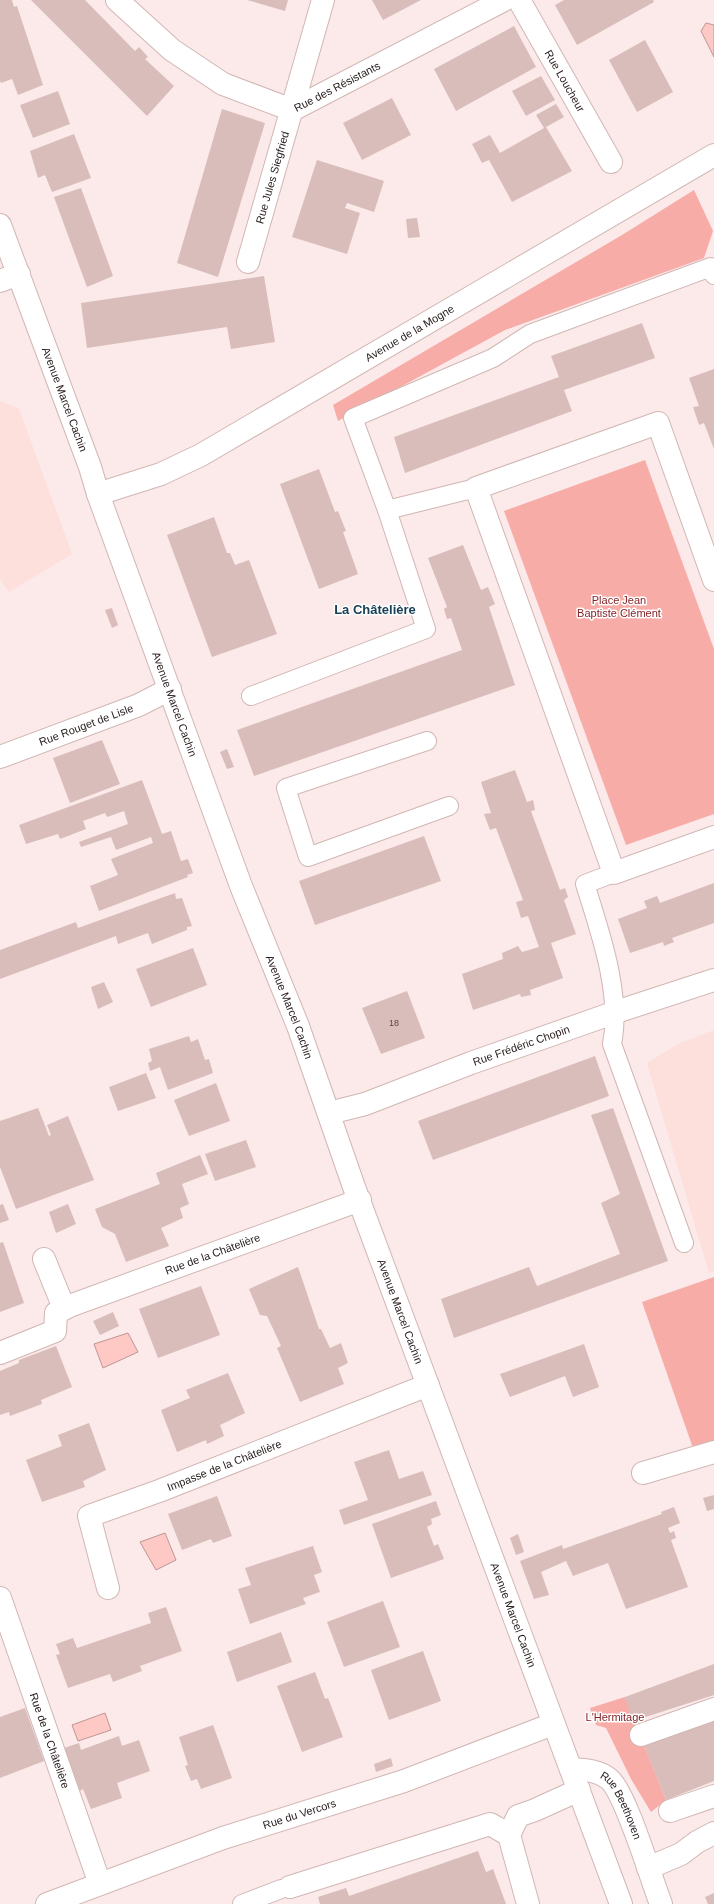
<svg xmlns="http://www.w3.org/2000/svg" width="714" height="1904" viewBox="0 0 714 1904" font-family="Arial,sans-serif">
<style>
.built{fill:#fddfdc}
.green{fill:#f8aca7}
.water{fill:#fec8c5;stroke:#be9693}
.building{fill:#d9bdbb}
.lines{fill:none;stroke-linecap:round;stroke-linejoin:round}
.lane-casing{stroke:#d1b6b4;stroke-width:20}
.street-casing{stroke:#d1b6b4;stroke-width:24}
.secondary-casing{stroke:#d1b6b4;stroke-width:24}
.lane{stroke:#fff;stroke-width:18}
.street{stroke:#fff;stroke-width:22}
.secondary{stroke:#fff;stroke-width:22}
.labels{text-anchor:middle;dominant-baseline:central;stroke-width:3;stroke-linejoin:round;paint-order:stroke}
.number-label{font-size:9px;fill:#564746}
.street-label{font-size:11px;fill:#2a201f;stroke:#fff}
.park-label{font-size:11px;fill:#842326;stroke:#fff}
.quarter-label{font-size:13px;font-weight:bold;fill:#184057;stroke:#fff}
</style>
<rect width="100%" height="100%" fill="#fbeae9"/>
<g class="built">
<polygon points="0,401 19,409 72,554 9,592 0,579"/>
<polygon points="714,1030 714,1271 709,1273 647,1063 678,1044"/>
</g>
<g class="green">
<polygon points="694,190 713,231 704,258 505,330 338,421 333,405 622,235"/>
<polygon points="645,460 714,649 714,814 626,845 504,511"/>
<polygon points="714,1277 714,1444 694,1451 642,1302"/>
<polygon points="625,1697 666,1800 651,1812 631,1779 606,1728 596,1725 590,1708"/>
</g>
<g class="water">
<polygon points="706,23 714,25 714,57 701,31"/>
<polygon points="128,1333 138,1352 103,1368 94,1344"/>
<polygon points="165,1533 176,1560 156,1570 140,1542"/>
<polygon points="105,1713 111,1730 78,1741 72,1725"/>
</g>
<g class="building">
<polygon points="0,0 12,0 14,7 17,6 43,85 18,95 12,79 1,83 0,81"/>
<polygon points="31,0 85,0 135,51 139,47 148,57 145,59 174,86 147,116"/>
<polygon points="247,0 288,0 285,11"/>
<polygon points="372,0 421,0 383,20"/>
<polygon points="564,0 653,0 654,2 577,45 555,5"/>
<polygon points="514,26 536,67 456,111 434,69"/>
<polygon points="645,40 673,92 637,112 609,60"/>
<polygon points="541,76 555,100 526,116 512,91"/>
<polygon points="58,91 70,124 33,138 20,105"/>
<polygon points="392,98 411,135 362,160 343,123"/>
<polygon points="556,104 564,117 546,127 572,171 512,202 489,160 482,163 472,144 490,135 500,153 544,128 536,115"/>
<polygon points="222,109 265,123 218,277 177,263"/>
<polygon points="74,134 91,178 52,192 45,175 38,178 30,151"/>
<polygon points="317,160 384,181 374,212 347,203 345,208 360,213 347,254 292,237"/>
<polygon points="81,188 113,276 87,287 54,197"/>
<polygon points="417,218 420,237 408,238 406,219"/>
<polygon points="264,276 275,342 231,349 227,327 87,348 81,303"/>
<polygon points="642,323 655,358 564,390 572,411 405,473 394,437 559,377 551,356"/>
<polygon points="714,369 714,449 704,423 699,425 693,407 699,406 689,378"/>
<polygon points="319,469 335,512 338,511 346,531 343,532 358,574 319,589 280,484"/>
<polygon points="214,517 227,553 230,553 235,565 249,560 277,634 212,657 167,535"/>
<polygon points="463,545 481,590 488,587 495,604 489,607 515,685 254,776 237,730 462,650 451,618 447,619 444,609 447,607 428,558"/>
<polygon points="112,608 118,625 112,628 105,610"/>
<polygon points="102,740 120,784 70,803 53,758"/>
<polygon points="227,749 234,767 227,769 220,752"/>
<polygon points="515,770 527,802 533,800 535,810 531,811 560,890 565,888 568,897 564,900 576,934 551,943 563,978 530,990 531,995 521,997 520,994 473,1010 462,974 503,959 502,953 518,946 522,952 539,947 528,916 521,918 516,902 523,900 496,828 490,830 484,814 491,813 481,782"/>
<polygon points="142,780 162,834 171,831 181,861 188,859 193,873 187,875 188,877 99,911 90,886 118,875 111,859 153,843 151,837 116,850 111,837 81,847 79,842 128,824 124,811 107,817 105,813 83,821 86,829 60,839 58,834 26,844 19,825"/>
<polygon points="424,836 441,881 315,925 299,881"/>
<polygon points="714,883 714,923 672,938 674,942 664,946 663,942 630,953 618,919 647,908 644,901 657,896 660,903"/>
<polygon points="175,893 176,899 182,898 192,926 187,927 187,930 152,944 148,933 118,944 116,936 0,979 0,950 76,922 78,928"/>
<polygon points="193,948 207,985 151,1007 136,969"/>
<polygon points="104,982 113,1002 98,1009 91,987"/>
<polygon points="407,991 425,1038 381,1054 362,1008"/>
<polygon points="189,1036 191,1042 198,1039 205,1060 209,1059 213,1073 168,1090 160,1067 150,1071 148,1063 152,1061 149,1049"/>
<polygon points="595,1056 609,1096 433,1160 418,1121"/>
<polygon points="146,1073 156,1098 118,1111 109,1087"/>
<polygon points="216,1083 230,1121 189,1136 174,1100"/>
<polygon points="38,1108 49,1136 51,1135 47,1125 68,1116 94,1180 16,1209 0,1167 0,1121"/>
<polygon points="613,1108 668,1261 454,1338 441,1299 529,1267 537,1286 620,1254 601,1203 620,1194 591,1115"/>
<polygon points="246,1140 256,1167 215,1181 205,1154"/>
<polygon points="200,1155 208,1174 182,1184 189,1204 180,1208 183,1218 161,1228 169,1246 126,1262 115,1234 102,1227 95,1209 160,1184 156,1173"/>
<polygon points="3,1204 9,1220 0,1223 0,1205"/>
<polygon points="68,1204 76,1224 56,1233 49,1212"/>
<polygon points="3,1242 24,1303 0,1312 0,1243"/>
<polygon points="298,1267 319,1329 321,1329 330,1348 341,1343 348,1363 338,1368 344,1384 300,1402 277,1348 281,1346 267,1316 260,1315 249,1289"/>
<polygon points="201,1286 220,1335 158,1358 139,1309"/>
<polygon points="113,1312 119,1326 100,1335 93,1321"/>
<polygon points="584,1344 599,1387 573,1397 565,1376 510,1397 500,1374"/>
<polygon points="56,1346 72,1387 41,1400 42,1404 10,1416 9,1412 0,1415 0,1371 19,1363 19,1360"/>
<polygon points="228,1373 245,1413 220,1425 224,1436 207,1444 206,1440 177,1452 161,1410 190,1398 186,1390"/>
<polygon points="89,1423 106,1470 83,1481 85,1487 42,1502 26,1460 62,1446 58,1435"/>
<polygon points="389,1450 399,1479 423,1471 432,1495 344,1525 339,1510 368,1500 354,1462"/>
<polygon points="714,1495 714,1509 707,1511 703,1498"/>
<polygon points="217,1496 232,1536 213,1543 211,1539 182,1550 168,1514"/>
<polygon points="436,1501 441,1515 431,1519 432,1524 427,1527 434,1546 438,1544 444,1559 391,1578 372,1524"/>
<polygon points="674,1507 680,1523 668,1528 670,1533 674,1531 676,1538 671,1540 688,1587 626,1609 608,1563 573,1576 566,1561 541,1572 549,1595 534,1599 520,1561 562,1545 563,1549 662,1514 661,1512"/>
<polygon points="518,1534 524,1552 516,1555 510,1538"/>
<polygon points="313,1546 322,1572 314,1575 320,1592 303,1598 306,1604 250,1624 238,1589 251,1585 245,1568"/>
<polygon points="383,1601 400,1647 344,1667 327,1622"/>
<polygon points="166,1607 182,1651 140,1666 142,1671 113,1682 110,1674 68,1688 56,1655 60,1654 56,1644 73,1638 77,1648 151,1623 148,1613"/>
<polygon points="281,1632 292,1662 237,1682 227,1652"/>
<polygon points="423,1651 441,1701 389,1720 371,1670"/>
<polygon points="714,1664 714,1695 633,1721 625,1697"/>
<polygon points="315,1672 325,1699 328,1698 343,1737 302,1752 277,1686"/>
<polygon points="25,1708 44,1761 0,1778 0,1717"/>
<polygon points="714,1720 714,1781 666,1800 644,1745"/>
<polygon points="213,1725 232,1778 201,1789 197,1779 191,1781 185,1766 188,1765 179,1737"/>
<polygon points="119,1736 122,1746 139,1740 150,1771 117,1783 122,1798 91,1809 83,1789 80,1791 64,1748 79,1743 81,1750"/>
<polygon points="391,1758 393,1766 376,1772 374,1764"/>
<polygon points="478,1851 486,1872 493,1869 506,1904 320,1904 318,1897 346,1888 349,1896"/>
<polygon points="714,1893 714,1904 708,1904 705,1897"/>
</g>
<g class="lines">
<defs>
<g id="lane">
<polyline points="387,510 353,418 493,358 530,334 711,267 714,275"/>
<polyline points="251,696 426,629 387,510 476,488"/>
<polyline points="427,741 286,788 308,857 449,806"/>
<path d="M614,873L585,884C600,932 622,994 612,1044L684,1243"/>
<polyline points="242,1904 281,1889"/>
</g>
<g id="street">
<path id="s1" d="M117,0L172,50L223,84L292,110L504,0"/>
<path id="s2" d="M519,0L611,162"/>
<path id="s3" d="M248,262L323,0"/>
<polyline points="0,281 19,274"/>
<polyline points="714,580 658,423 476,488 614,873 714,837"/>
<path id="s4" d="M0,757L139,705L170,689"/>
<path id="s5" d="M329,1113L365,1104L471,1063L616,1012L714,980"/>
<path id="s6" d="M44,1259L64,1308L360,1200"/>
<polyline points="0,1353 55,1331 56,1313 66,1308"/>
<polyline points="643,1473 714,1452"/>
<path id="s7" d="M108,1588L89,1516L159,1491L428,1385"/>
<path id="s8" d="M0,1598L100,1884"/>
<polyline points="641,1735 714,1709"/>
<path id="s9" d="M571,1769C585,1770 598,1770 609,1779C626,1793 651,1879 661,1904"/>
<polyline points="670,1811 714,1796"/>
<polyline points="648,1868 681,1854 697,1842 714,1833"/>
<polyline points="290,1887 490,1824 509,1835"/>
<polyline points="528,1904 509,1835 518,1816 535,1810 579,1790"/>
</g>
<g id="secondary">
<path id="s10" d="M0,225L90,467L98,494L241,886L298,1026L354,1187L621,1904"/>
<path id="s11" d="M98,494L161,474L201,455L714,155"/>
<path id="s12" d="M47,1904L223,1838L404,1781L553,1724"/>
</g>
</defs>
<use href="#lane" class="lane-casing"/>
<use href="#street" class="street-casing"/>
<use href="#secondary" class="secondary-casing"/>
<use href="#lane" class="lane"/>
<use href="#street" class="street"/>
<use href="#secondary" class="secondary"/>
</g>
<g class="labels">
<g class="number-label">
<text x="394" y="1023">18</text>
</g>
<g class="street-label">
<text stroke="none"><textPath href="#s2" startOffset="93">Rue Loucheur</textPath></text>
<text stroke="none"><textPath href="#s1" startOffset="260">Rue des Résistants</textPath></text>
<text stroke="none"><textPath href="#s3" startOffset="88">Rue Jules Siegfried</textPath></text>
<text stroke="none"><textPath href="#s11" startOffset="352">Avenue de la Mogne</textPath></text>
<text stroke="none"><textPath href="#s10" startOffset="186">Avenue Marcel Cachin</textPath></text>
<text stroke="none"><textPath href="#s10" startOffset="510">Avenue Marcel Cachin</textPath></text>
<text stroke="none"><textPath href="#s4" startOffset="92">Rue Rouget de Lisle</textPath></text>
<text stroke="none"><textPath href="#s10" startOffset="834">Avenue Marcel Cachin</textPath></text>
<text stroke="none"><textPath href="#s5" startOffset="204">Rue Frédéric Chopin</textPath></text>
<text stroke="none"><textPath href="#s6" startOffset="211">Rue de la Châtelière</textPath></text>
<text stroke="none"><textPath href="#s10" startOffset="1158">Avenue Marcel Cachin</textPath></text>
<text stroke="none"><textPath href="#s7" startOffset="219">Impasse de la Châtelière</textPath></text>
<text stroke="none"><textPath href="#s10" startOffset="1482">Avenue Marcel Cachin</textPath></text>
<text stroke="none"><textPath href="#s8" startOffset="151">Rue de la Châtelière</textPath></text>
<text stroke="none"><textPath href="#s9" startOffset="69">Rue Beethoven</textPath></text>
<text stroke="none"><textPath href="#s12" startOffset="268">Rue du Vercors</textPath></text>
</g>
<g class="park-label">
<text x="619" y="600">Place Jean<tspan x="619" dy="13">Baptiste Clément</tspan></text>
<text x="615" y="1717">L'Hermitage</text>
</g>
<g class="quarter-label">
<text x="375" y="609">La Châtelière</text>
</g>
</g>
</svg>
